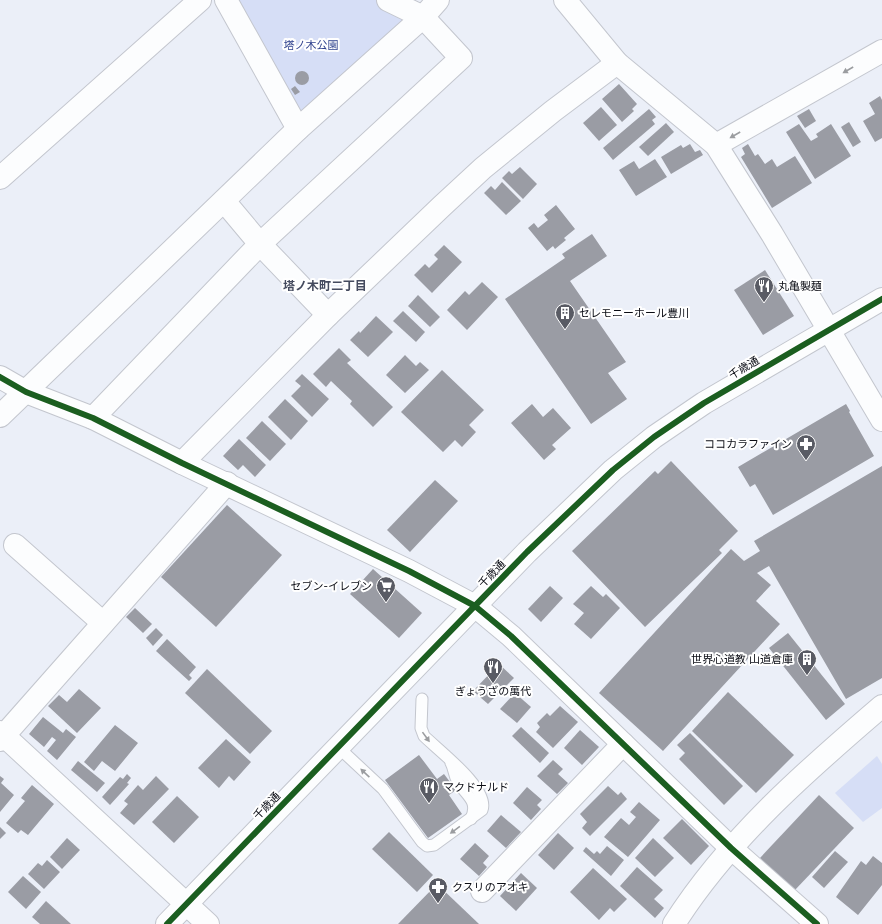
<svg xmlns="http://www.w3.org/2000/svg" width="882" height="924" viewBox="0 0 882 924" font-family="'Fira Sans','Noto Sans JP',sans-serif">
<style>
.green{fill:#d6def6}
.building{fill:#9a9ca4}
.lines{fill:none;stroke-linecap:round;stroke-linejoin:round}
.lane-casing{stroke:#c3c6ce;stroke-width:13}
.street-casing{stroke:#c3c6ce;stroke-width:24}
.secondary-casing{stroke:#c3c6ce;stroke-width:24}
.lane{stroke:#fcfdfe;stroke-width:11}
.street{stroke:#fcfdfe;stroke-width:22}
.secondary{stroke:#fcfdfe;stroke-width:22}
.cycleway-casing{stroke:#fff;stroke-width:8}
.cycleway{stroke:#1b5e20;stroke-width:6}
.oneway{fill:#9b9da0}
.labels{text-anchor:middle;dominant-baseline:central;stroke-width:4;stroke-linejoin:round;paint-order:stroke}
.park-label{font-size:11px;fill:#30428e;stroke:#fff}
.poi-label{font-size:11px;fill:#0a0c14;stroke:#fff;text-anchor:start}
.street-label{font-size:11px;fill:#0a0c14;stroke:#fff}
.neighbourhood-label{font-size:12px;font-weight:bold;fill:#454b5f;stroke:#fff}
</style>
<rect width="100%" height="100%" fill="#ebeff8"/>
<g class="green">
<polygon points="234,0 377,0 405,13 406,20 304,113 295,112"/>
<polygon points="877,756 882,764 882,808 863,822 835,793"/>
</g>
<g class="building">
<circle cx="302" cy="78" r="7"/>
<polygon points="619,84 637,104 632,109 634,111 622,122 602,99"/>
<polygon points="295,86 300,92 295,95 291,89"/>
<polygon points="880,96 882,100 882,138 875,142 863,121 875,114 869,103"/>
<polygon points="601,107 617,125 599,141 583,123"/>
<polygon points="649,109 656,117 652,120 655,124 613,160 603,148"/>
<polygon points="809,109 816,121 805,128 797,116"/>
<polygon points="849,122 861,142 853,147 841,127"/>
<polygon points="666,123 674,132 648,156 639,147"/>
<polygon points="799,124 811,141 818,137 816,134 831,124 851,156 815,179 786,132"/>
<polygon points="690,144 695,152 700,150 703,155 671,174 661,157 681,145 683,148"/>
<polygon points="748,144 755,156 758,154 765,164 772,159 777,167 795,156 812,183 772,208 741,157 745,154 742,148"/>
<polygon points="655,159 667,177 636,196 619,170 634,161 639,169"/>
<polygon points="520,167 537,184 523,199 502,178 509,171 512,174"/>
<polygon points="502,182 521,201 506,215 484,193 491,186 495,190"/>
<polygon points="556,205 575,229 564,238 566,240 555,249 553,246 547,251 528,228 534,223 538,228 548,220 544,215"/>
<polygon points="592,234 607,256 570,281 626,362 608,373 627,399 591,424 505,299 565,258 562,254"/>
<polygon points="444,245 462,262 432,293 414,275 425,264 429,268 438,259 434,255"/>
<polygon points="765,270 794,316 763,335 734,290"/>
<polygon points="482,282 498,297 467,330 447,310 465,291 469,295"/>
<polygon points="418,295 440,317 430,327 408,306"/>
<polygon points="403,311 425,332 416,342 393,321"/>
<polygon points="376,316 393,332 368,357 350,340 359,331 360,333"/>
<polygon points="339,348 351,360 347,363 393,407 373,427 350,404 352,401 331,381 326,387 313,374"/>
<polygon points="405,355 416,366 420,362 429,370 405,393 386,375"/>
<polygon points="442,370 484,410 469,425 476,432 462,447 455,440 443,452 401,412"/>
<polygon points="302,374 329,399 312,417 291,396 301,386 295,381"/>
<polygon points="285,399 308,421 291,440 268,417"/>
<polygon points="532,404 543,417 553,408 571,428 552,445 556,449 544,460 511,423"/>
<polygon points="846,404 850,411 849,412 874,456 773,515 755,484 750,487 738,467"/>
<polygon points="262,421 286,444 270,461 246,438"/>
<polygon points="239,439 266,465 255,477 243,465 238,470 223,456"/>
<polygon points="671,461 738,531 719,550 722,553 645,627 572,551 655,471 658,474"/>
<polygon points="882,466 882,678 846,699 769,566 757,573 771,585 756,601 780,624 663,751 599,693 731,549 744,561 760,551 754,541"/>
<polygon points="435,480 458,501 410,552 387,530"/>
<polygon points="227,505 282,555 216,627 161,577"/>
<polygon points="373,569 422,613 399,638 350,594"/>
<polygon points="550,586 563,598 541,622 528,609"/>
<polygon points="591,586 603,597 606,594 620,608 591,639 574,624 584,613 573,604"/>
<polygon points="135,608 152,624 143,633 126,617"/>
<polygon points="156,628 163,635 153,646 146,638"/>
<polygon points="788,633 845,704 826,720 769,648"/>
<polygon points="167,639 196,667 189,675 192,678 189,681 156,651"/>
<polygon points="499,664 514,678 488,704 473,691"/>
<polygon points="207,669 272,731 250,754 185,693"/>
<polygon points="79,689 101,708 77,733 48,706 59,695 67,702"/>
<polygon points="728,692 794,755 756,793 692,731"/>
<polygon points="515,693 531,707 517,723 500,709"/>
<polygon points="560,706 578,722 553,748 536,732 540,727 537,723 547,713 550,716"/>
<polygon points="43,717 63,733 66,729 76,737 57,760 47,751 56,740 52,737 44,747 29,734"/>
<polygon points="115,725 138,743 115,771 102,761 94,771 84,762"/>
<polygon points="521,727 549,753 540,763 512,736"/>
<polygon points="580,730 599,747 582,765 564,748"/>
<polygon points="690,733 743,786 724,805 679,759 685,753 677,745"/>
<polygon points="226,739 251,762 234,781 229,776 219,788 198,768"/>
<polygon points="419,755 437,779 444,774 456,790 449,795 462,814 428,838 385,780"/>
<polygon points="553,760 563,769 558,774 568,783 557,794 537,776"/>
<polygon points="78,761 105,783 97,792 71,770"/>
<polygon points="127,774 131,778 127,783 129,784 110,805 102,797 120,777 123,779"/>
<polygon points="0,776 4,779 1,783 14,795 0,812"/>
<polygon points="156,776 169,789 134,825 120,813 128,804 124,801 138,785 143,790"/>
<polygon points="32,785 54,804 28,835 21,830 18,833 6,823 25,801 21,798"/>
<polygon points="608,786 618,795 621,792 627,799 590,836 582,828 587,822 580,814"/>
<polygon points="527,787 542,800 537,805 541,809 531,820 513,803"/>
<polygon points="819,795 854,828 794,891 760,858"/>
<polygon points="177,796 199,817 174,843 152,822"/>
<polygon points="639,802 660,820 628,857 604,837 621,818 629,825 636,817 630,812"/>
<polygon points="501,815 521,832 506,848 487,831"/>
<polygon points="682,819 709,846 691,865 663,838"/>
<polygon points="0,827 6,833 0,839"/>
<polygon points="389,832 433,875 417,892 372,849"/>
<polygon points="558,833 574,848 554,870 538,855"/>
<polygon points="67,838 80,850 62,869 50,857"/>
<polygon points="653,838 674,858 655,877 635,858"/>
<polygon points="475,843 489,856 483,863 487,867 479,876 460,859"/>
<polygon points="607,846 624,860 611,876 583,851 586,847 594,854 597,851 600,854"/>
<polygon points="835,851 848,862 824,888 812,877"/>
<polygon points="873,856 882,863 882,885 858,915 836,897 861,861 866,865"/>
<polygon points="47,860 60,872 44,889 28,874 38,863 42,866"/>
<polygon points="637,867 663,890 654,899 664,908 655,918 620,886"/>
<polygon points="593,868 627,899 614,912 610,908 599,920 570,892"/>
<polygon points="521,873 537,888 516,911 500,896"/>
<polygon points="23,876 41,892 26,909 8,892"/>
<polygon points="437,884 479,924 398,924"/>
<polygon points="46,901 71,924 40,924 32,917"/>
</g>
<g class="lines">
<defs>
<g id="lane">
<path d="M338,747L383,789L422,842L427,846L434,845L482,810C490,789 438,750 424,736L421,728L422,699"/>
<path d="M451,763C454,768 454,775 457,780C464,795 480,799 471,819"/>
</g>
<g id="street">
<polyline points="226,0 298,129"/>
<polyline points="565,0 617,63 716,145 772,234 882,420"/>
<polyline points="716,145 882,51"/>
<polyline points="0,178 200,0"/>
<polyline points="224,201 260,244 328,315"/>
<polyline points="0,377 26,392 93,418 182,463 409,571 475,606 511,636 731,848 817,924"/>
<polyline points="0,416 298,129 423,17 438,0"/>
<polyline points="93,418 260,244 461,58 423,17 388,0"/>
<polyline points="182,463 328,315 442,206 483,168 553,111 617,63"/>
<polyline points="15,545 103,623"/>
<polyline points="0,740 227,483"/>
<polyline points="482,891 623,744"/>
<path d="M674,924C728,839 806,771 882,706"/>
</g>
<g id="secondary">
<polyline points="0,732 208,924"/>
<polyline points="167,924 527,552 613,470 654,437 704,403 882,299"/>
</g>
</defs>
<use href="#lane" class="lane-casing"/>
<use href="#street" class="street-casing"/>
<use href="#secondary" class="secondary-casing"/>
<use href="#lane" class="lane"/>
<use href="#street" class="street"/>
<use href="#secondary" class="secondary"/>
<defs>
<g id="cycleway">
<polyline points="0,377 26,392 93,418 182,463 409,571 475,606 511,636 731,848 817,924"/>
<polyline points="167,924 527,552 613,470 654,437 704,403 882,299"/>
</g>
</defs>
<use href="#cycleway" class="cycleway-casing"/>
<use href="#cycleway" class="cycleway"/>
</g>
<defs><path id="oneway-solid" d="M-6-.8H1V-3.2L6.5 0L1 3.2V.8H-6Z"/></defs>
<g class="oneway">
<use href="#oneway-solid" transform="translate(848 70) rotate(150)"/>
<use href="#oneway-solid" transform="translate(735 135) rotate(150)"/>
<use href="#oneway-solid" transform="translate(426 737) rotate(54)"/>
<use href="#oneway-solid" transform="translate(365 773) rotate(-137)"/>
<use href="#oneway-solid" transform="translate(455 830) rotate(144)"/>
</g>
<defs>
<symbol id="restaurant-pin" viewBox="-11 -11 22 30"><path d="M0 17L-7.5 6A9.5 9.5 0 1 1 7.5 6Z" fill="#595b64" stroke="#fff"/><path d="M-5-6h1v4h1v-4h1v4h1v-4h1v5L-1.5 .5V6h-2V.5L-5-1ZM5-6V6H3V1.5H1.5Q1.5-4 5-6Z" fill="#fff"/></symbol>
<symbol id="building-pin" viewBox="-11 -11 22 30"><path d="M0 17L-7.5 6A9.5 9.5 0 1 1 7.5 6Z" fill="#595b64" stroke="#fff"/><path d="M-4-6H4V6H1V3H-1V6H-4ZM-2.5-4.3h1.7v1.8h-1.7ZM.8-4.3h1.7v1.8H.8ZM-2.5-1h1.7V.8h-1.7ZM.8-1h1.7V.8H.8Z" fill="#fff"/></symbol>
<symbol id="pharmacy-pin" viewBox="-11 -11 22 30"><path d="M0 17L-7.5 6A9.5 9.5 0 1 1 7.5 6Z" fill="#595b64" stroke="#fff"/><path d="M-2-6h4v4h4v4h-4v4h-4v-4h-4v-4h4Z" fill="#fff"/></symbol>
<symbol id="supermarket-pin" viewBox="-11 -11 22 30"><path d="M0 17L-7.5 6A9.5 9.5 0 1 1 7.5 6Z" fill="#595b64" stroke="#fff"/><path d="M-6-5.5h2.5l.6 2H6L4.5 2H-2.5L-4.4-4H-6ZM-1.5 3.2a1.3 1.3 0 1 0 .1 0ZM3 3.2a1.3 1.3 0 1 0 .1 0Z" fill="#fff"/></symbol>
</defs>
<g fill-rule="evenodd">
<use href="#restaurant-pin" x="753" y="275" width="22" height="30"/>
<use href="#building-pin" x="554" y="302" width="22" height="30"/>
<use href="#pharmacy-pin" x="795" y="433" width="22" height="30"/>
<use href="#supermarket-pin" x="375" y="575" width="22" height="30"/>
<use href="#building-pin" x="796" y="648" width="22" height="30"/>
<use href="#restaurant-pin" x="482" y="656" width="22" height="30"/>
<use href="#restaurant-pin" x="418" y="776" width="22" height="30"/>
<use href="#pharmacy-pin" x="427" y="876" width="22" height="30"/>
</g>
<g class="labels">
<g class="park-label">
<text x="311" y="45">塔ノ木公園</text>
</g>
<g class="poi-label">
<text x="778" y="286">丸亀製麺</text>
<text x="579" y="313">セレモニーホール豊川</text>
<text x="792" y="444" text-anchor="end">ココカラファイン</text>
<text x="372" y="586" text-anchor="end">セブン-イレブン</text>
<text x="793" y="659" text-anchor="end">世界心道教 山道倉庫</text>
<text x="493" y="691" text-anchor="middle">ぎょうざの萬代</text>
<text x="443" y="787">マクドナルド</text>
<text x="452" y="887">クスリのアオキ</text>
</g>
<g class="street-label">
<text transform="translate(744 368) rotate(-31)">千歳通</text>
<text transform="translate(492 574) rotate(-46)">千歳通</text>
<text transform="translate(267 806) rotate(-46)">千歳通</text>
</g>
<g class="neighbourhood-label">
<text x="325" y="286">塔ノ木町二丁目</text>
</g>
</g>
</svg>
